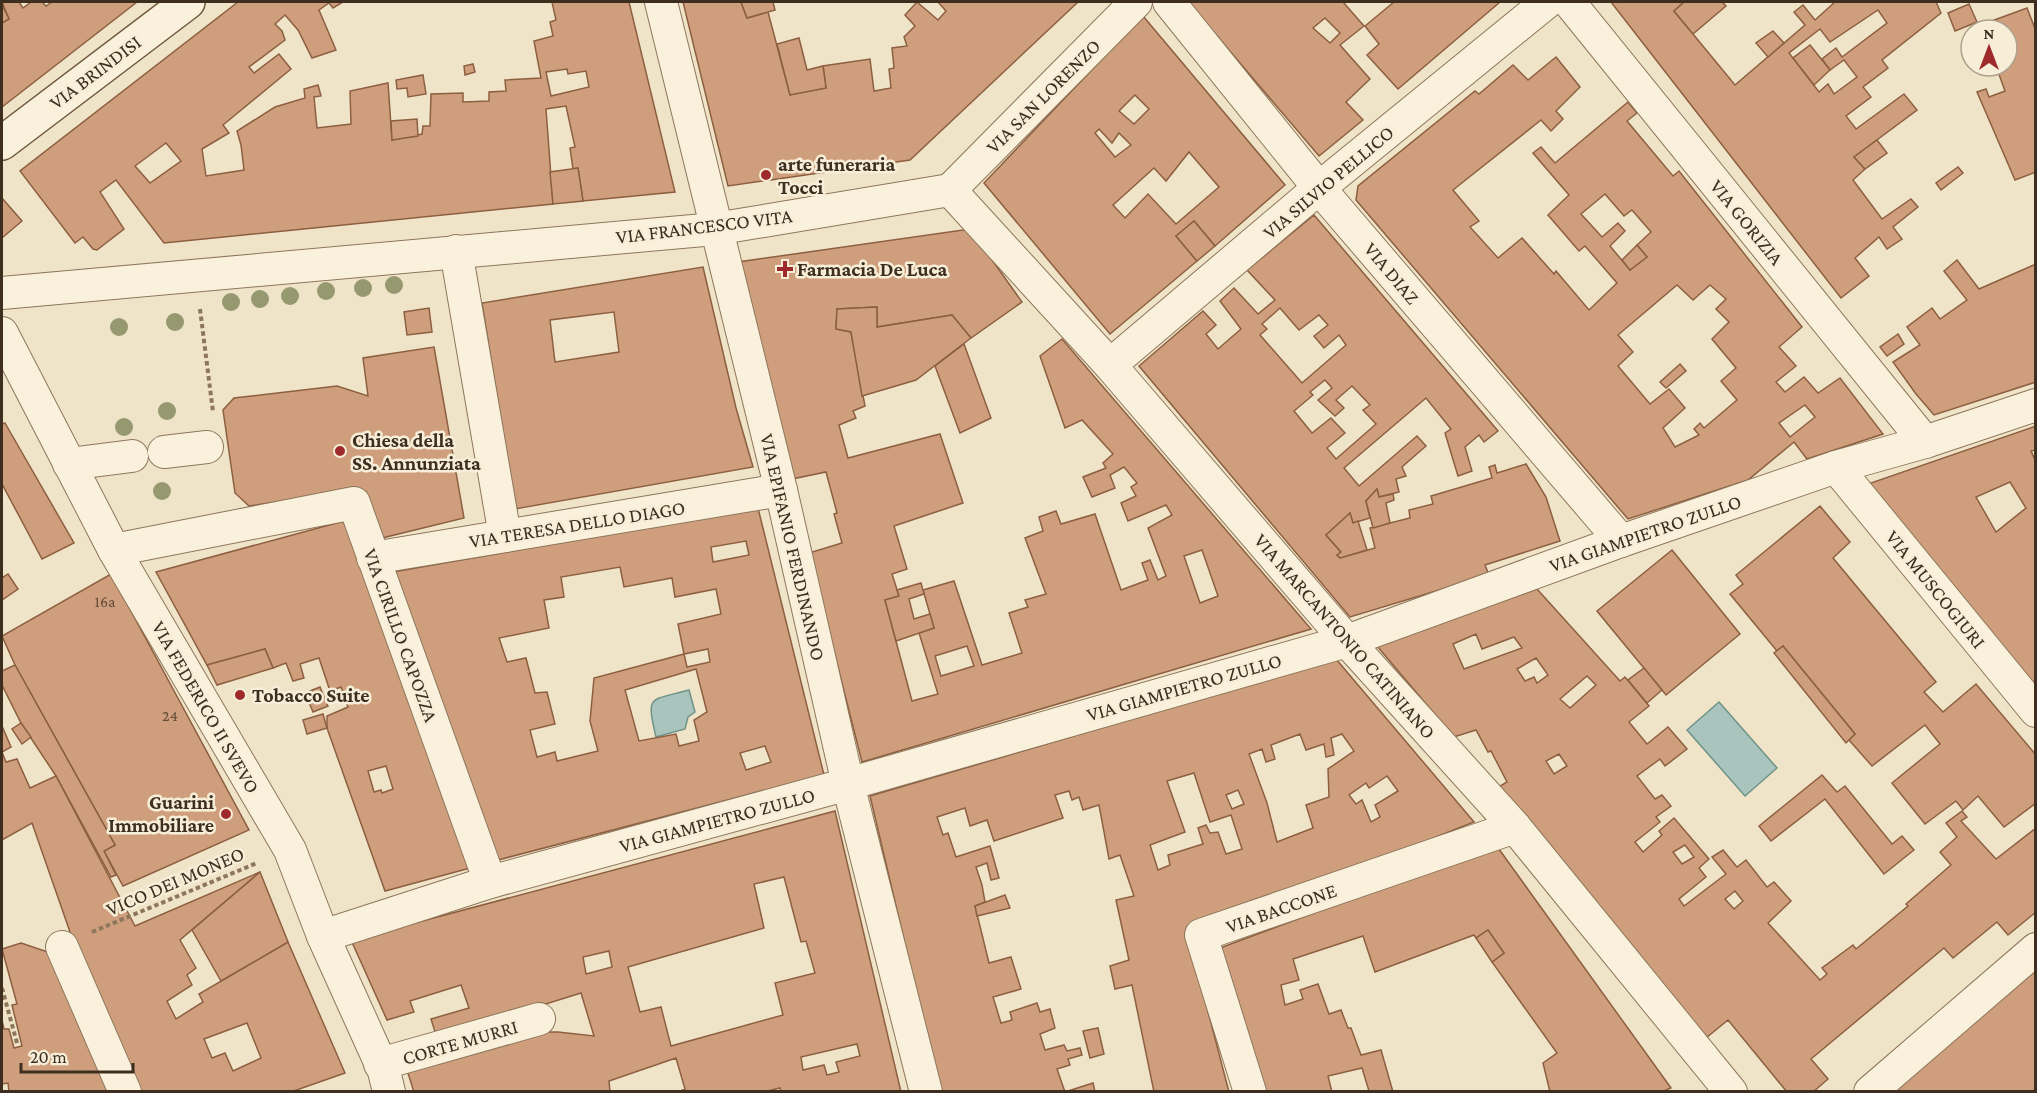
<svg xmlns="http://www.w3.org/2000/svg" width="2037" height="1093" viewBox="0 0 2037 1093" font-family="'Crimson Pro',serif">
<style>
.water{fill:#a9c4bc;stroke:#6f938a;stroke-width:1.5}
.building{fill:#cf9f7d;stroke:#8d5f41;stroke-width:1.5;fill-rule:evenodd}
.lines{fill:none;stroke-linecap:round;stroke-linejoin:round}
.street-casing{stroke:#8d765c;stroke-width:34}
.secondary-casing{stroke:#6f573f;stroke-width:36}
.path{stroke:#8d765c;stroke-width:4;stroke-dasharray:4.5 3;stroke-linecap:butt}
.street{stroke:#faf1dc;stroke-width:32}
.secondary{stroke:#faf1dc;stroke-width:33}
.tree{fill:#96986f}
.poi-dot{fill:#9e2a2b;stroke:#f7eed8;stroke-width:2}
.labels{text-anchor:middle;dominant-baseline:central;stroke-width:5;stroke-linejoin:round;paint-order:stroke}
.number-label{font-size:16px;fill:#624a37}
.street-label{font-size:20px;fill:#3d2e20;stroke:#f7eed8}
.poi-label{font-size:20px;font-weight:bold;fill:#3d2e20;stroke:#f7eed8;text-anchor:start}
</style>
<rect width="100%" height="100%" fill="#f0e4c8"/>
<g class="water">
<path d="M689,690L695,712L688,717L685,729L656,737C646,694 649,701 689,690Z"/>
<polygon points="1719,702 1777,768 1745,796 1687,730"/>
</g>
<g class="building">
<polygon points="2,2 19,2 23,8 31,2 42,2 46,6 52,2 137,2 2,107 2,23 9,19"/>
<path d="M238,2H343L333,8L329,3L319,10L336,50L312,58L298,30L285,15L275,24L282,31L285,40L249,67L254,73L279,54L291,69L223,125L229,133L202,149L206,176L244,170L241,145L237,131L275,107L305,98L304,89L318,85L321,96L314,97L317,128L351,124L350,91L388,83L392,140L422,134L423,126H430L431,94L463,93V102L489,101V92L506,91L505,80L541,78L534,41L553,36L550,22L556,20L552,2H629L675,192L583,201L578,168L573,169L570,148L575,147L566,106L546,109L553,204L164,243L116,180L100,192L124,229L97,250L93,249L83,237L75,243L20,171ZM567,69L568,74L586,71L589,87L551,96L546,72ZM166,143L181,161L150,183L135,166Z"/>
<polygon points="683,2 741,2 747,18 768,12 790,95 826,88 823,66 870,59 874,91 891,88 889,69 894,68 892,48 907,46 904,37 915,26 905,15 917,2 938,20 946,11 938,2 1078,2 910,160 728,186"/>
<polygon points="741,2 773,2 775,10 747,18"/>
<path d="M1188,2H1343L1364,26L1340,45L1370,79L1346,102L1363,120L1319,156ZM1325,18L1340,33L1330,43L1313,28Z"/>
<polygon points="1394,2 1500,2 1398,89 1367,55 1379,44 1365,26"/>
<path d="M1611,2H1684L1674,11L1735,85L1805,25L1794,12L1803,5L1815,20L1835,2H1936L1941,13L1882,60L1888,68L1863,87L1871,97L1846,116L1856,129L1904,94L1917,110L1854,157L1865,169L1853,180L1882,219L1911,199L1918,207L1893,227L1902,239L1887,249L1879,237L1855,258L1869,276L1841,298ZM1878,10L1887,23L1842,57L1836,48L1822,59L1830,70L1844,60L1857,77L1834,94L1828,84L1819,92L1789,53L1820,29L1830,42Z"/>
<polygon points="1684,2 1722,2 1726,6 1693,34 1674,11"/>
<polygon points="1969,4 1977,22 1955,31 1948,13"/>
<polygon points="2,5 9,19 2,23"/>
<polygon points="2027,8 2036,31 2036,172 2015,180 1977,92 1986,89 1989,97 2005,91 1996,66 2007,66 2007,30 1979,30 1978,26"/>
<path d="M1143,16L1285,185L1215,246L1194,221L1176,236L1197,261L1110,334L984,183ZM1135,95L1149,109L1134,124L1119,111ZM1099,129L1112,143L1119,133L1131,145L1115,157L1095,133ZM1189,152L1219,187L1176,224L1148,194L1125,218L1113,205L1154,168L1166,181Z"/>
<polygon points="1773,31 1784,43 1768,57 1756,43"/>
<polygon points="799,38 807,70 823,66 826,88 790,95 777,44"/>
<polygon points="1810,45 1830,70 1814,85 1793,58"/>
<path d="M1556,57L1580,87L1556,111L1563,119L1551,131L1541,120L1453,190L1479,221L1470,227L1498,258L1522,238L1554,274L1556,271L1589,310L1617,283L1585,246L1579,251L1548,215L1569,195L1533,153L1541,147L1555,163L1628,102L1637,113L1627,121L1673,176L1679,171L1802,327L1779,347L1796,366L1776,382L1785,392L1804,377L1818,393L1840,378L1883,434L1807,459L1794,442L1748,480L1628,519L1356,200L1358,186L1475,91L1479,94L1513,65L1528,80ZM1605,194L1624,216L1632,210L1651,232L1637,245L1647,257L1630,270L1610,246L1625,231L1618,223L1602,237L1581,214ZM1677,285L1693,300L1710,285L1726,299L1716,309L1729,322L1712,339L1736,368L1721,381L1737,400L1704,428L1700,423L1694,429L1699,435L1675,447L1663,428L1685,408L1669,389L1650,404L1618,366L1633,352L1618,335ZM1805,405L1815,417L1790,437L1779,423Z"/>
<polygon points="473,64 475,72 465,75 464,66"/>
<polygon points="423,75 426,94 408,97 407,88 397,89 396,80"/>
<polygon points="417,119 418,136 392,140 391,121"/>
<polygon points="1877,140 1887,153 1865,169 1854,157"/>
<polygon points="1958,167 1963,173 1941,190 1936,183"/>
<polygon points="578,168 583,201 553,204 550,172"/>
<polygon points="2,198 22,221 2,238"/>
<path d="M1314,215L1498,431L1484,442L1479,435L1465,447L1472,471L1458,476L1445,433L1451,429L1426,398L1344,468L1359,486L1417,436L1426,446L1402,467L1406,476L1396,479L1399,492L1379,497L1377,489L1366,501L1370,518L1353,523L1350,513L1326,535L1341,552L1337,555L1340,558L1375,548L1370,528L1410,518L1409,510L1433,504L1431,496L1492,478L1489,467L1495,465L1497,473L1526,464L1546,497L1560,541L1485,565L1489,575L1350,617L1139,366L1203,311L1216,325L1206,334L1218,349L1241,329L1220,301L1234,288L1258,314L1275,300L1247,270ZM1280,308L1299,330L1319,315L1328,325L1314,336L1324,348L1339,335L1346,345L1302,383L1260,335L1267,329L1262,324ZM1325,380L1332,388L1318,400L1335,416L1344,408L1336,400L1352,386L1370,405L1363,410L1376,424L1336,459L1327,448L1345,433L1331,418L1312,433L1294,411L1313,395L1310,392Z"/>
<polygon points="1194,221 1215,246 1197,261 1176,236"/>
<path d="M970,229L1022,302L971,338L952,315L877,327V307L837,309L836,329L851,332L865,406L853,411L856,418L839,425L848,458L940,434L963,503L894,526L907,569L892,574L899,596L885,600L912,701L938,694L919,633L934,628L923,590L954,581L982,665L1022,653L1009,613L1028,607L1025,600L1046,594L1025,538L1043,531L1039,517L1056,511L1061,524L1095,514L1121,590L1148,580L1142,563L1150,560L1158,580L1166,576L1148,528L1172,515L1166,505L1128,521L1121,503L1136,496L1131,487L1137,483L1124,467L1110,475L1115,488L1092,497L1083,477L1106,468L1103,463L1113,454L1082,420L1065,428L1040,356L1062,339L1311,629L862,762L809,553L842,543L834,514L837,513L826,472L792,479L738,262ZM1202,550L1218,596L1200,603L1184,556ZM967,646L974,666L941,676L935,656Z"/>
<polygon points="1637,245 1647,257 1630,270 1622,260"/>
<polygon points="1957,260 1979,289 2036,264 2036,382 1934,415 1916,394 1893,362 1920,345 1907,327 1932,308 1940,319 1967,300 1944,271"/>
<path d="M703,267L736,408L753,467L515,509L482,303ZM614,312L619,352L555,362L550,320Z"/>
<polygon points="877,307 877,327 952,315 971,338 916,380 862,396 851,332 836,329 837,309"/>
<polygon points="429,308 432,332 407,335 404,312"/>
<polygon points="1898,334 1904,344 1887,356 1880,347"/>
<polygon points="964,344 991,418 960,433 935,366"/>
<polygon points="434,347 464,518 382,538 366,492 350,491 249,506 235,493 223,410 234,398 337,386 368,396 363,358"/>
<polygon points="1680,364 1686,371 1666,388 1660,382"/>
<polygon points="5,423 74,543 42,559 2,484 2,424"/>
<path d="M2036,426V450L2031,451L2036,462V686L1865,485ZM2010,482L2026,508L1996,532L1976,497Z"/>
<polygon points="1377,489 1379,497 1393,494 1394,500 1386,503 1390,523 1373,528 1366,501"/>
<polygon points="1820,506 1850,542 1833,558 1936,682 1924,692 1943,712 1976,684 2036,755 2036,803 2004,827 1978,796 1963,810 1956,801 1925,824 1892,783 1940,744 1925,725 1872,766 1849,740 1855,734 1783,646 1777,651 1730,594 1743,584 1736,575"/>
<path d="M758,508L824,775L498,860L393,572ZM746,541L749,555L713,562L711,547ZM620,567L624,587L672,578L675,597L716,589L721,614L678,624L684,654L708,649L710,662L687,667L684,654L594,678L590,721L598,751L557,761L555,752L537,757L530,730L555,724L547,692L535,693L526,658L507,662L499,638L549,628L544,600L564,597L561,577ZM696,669L707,712L694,720L699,741L679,746L676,734L639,741L625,690ZM765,746L771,762L746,770L740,753Z"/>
<polygon points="1350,513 1353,523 1358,521 1367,550 1340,558 1337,555 1341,552 1326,535"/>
<path d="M344,521L474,867L385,891L327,728V716L348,707L341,687L330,691L319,658L300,664L304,678L293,681L286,663L273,668L265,649L207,665L156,572ZM386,766L393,789L382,793L381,790L374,792L368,771Z"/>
<polygon points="1672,550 1740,634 1666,695 1597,611"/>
<polygon points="8,574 18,589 2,600 2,578"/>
<polygon points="111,574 249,830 123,886 104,851 115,845 15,665 2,636"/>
<polygon points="921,583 924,594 909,599 914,619 930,614 934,628 896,641 885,600 899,596 897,590"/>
<path d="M1537,589L1620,681L1625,677L1649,706L1629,722L1647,744L1668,727L1687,749L1665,766L1660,759L1637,776L1655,799L1662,795L1671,806L1656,817L1660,822L1635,842L1643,852L1662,835L1659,831L1674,818L1709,859L1699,868L1706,877L1679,899L1684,906L1726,874L1712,857L1723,850L1737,867L1746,860L1767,887L1774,882L1791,901L1768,923L1820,980L1827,974L1822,968L1853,945L1856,949L1908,906L1906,904L1951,865L1940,852L1957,837L1946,823L1962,811L1967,817L1961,821L1996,859L2036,828V912L2008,935L1997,922L1953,958L1944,948L1811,1059L1828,1079L1813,1092H1787L1728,1020L1706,1038L1497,788L1507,782L1491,751L1488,752L1476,730L1454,737L1377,646ZM1476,634L1482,649L1514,637L1522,648L1464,669L1453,644ZM1536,658L1548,675L1537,683L1534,677L1525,681L1517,669ZM1587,676L1596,685L1570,708L1560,699ZM1559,754L1567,766L1554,774L1546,761ZM1685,845L1694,857L1682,864L1673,852ZM1735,891L1743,901L1734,909L1725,899Z"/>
<polygon points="1783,646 1855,734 1846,743 1774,653"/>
<polygon points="265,649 273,668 217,685 207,665"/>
<path d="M1336,659L1474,822L1292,894L1187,931L1229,1092H1154L1132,985L1115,989L1110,966L1129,960L1116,900L1134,896L1120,855L1109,859L1099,805L1083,810L1079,797L1072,800L1069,791L1055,795L1063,818L994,841L987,820L970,826L965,808L937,817L943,835L948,833L956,857L990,846L999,878L991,880L987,863L976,867L982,885L985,902L975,906L989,963L1011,957L1021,989L993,997L1001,1023L1012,1020L1010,1012L1037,1003L1040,1012L1050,1009L1055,1028L1040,1034L1045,1050L1064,1045L1067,1051L1080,1048L1082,1055L1068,1059L1070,1065L1057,1069L1065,1092H940L870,796ZM1300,734L1306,750L1324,744L1326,757L1334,755L1331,738L1342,734L1354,751L1328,769L1329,797L1306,805L1313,828L1277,842L1267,803L1249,754L1262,749L1266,762L1275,759L1271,745ZM1194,773L1210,822L1231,815L1242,849L1226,854L1218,832L1210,833L1206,825L1198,828L1203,844L1168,855L1170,865L1158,870L1150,845L1185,832L1167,781ZM1387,776L1398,791L1375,805L1380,817L1371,822L1362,800L1356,804L1349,795L1366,783L1369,788ZM1238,790L1244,804L1232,809L1226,795Z"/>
<polygon points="15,665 115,845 104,851 116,875 111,877 56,776 21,723 2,685 2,671"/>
<polygon points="1644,668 1662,690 1647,703 1628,680"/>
<polygon points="320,687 328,706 313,712 305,693"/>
<polygon points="323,714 327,728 307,734 303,720"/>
<polygon points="21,723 31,737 22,744 12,729"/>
<path d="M2,726L11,747L2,752L6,762L17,759L30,788L56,776L135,926L260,872L180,940L196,968L187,975L192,985L167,1001L176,1019L203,1002L199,994L288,942L345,1073L291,1092H138L77,952L32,823L2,840ZM247,1023L261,1058L233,1071L225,1053L212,1058L204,1039Z"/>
<polygon points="1822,775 1837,792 1845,786 1892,844 1902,836 1914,850 1884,874 1825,799 1771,841 1759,826"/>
<path d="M835,811L901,1092H781L780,1088L764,1092H678L685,1089L676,1058L609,1081L610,1092H414L407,1070L534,1032H558L594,1036L581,993L437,1038L431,1019L469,1008L461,985L410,1001L414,1012L387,1020L351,940ZM784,877L801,942L806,941L815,973L775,983L783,1015L671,1046L661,1007L640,1012L628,967L764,928L754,884ZM609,951L612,967L586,974L583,957ZM857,1044L860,1056L836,1062L839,1072L827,1075L824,1065L803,1070L801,1057Z"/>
<polygon points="1496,845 1671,1088 1661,1092 1550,1092 1543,1063 1557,1053 1492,962 1504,953 1488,930 1476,938 1474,935 1375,972 1363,936 1293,959 1299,980 1281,985 1285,1005 1303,999 1300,990 1318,984 1329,1014 1341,1010 1348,1028 1351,1028 1361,1055 1381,1050 1393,1092 1367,1092 1369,1091 1362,1068 1328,1076 1332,1092 1258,1092 1220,948"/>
<polygon points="260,872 288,942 221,981 192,930"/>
<polygon points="1005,895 1010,908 977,916 975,906"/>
<polygon points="1488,930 1504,953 1492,962 1476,938"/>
<polygon points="21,943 54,954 111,1092 9,1092 8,1083 2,1084 2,1020 4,1029 9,1029 14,1048 22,1046 12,1005 17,1004 2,949"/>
<polygon points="2036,967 2036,1088 2032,1092 1888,1092"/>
<polygon points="1098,1028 1104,1054 1090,1058 1083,1031"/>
<polygon points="1093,1083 1095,1092 1065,1092"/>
</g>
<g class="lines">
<defs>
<g id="street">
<polyline points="661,2 781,490 848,784 926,1092"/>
<polyline points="1169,2 1319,188 1621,541"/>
<polyline points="1569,2 1925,442"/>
<polyline points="950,190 1110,365 1347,641 1515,827 1731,1092"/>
<polyline points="950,190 1136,2"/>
<polyline points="456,251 505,536"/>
<polyline points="2,293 715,229 950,190"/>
<polyline points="2,333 114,550 290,850 323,936 384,1071 389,1092"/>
<polyline points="1110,365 1319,188 1547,2"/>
<polyline points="164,452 207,447"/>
<polyline points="69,464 132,456"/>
<polyline points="1836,467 2036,711"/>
<polyline points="114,550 354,503 490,882"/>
<polyline points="373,558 781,490"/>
<polyline points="323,936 490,882 848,784 1347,641 1621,541 1836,467 1925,442 2036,405"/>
<polyline points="62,947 125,1092"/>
<polyline points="380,1064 539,1019"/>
<polyline points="1250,1092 1201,935 1515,827"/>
<polyline points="1870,1092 2036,949"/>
</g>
<polyline id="secondary" points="2,143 188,2"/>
</defs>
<use href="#street" class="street-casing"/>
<use href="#secondary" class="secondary-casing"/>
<g class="path">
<polyline points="200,309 213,412"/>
<polyline points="92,932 257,863"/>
<polyline points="2,988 17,1043"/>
</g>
<use href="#street" class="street"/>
<use href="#secondary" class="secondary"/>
</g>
<g class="tree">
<circle cx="394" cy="285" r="9"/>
<circle cx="363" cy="288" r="9"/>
<circle cx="326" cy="291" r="9"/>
<circle cx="290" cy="296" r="9"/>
<circle cx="260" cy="299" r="9"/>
<circle cx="231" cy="302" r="9"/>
<circle cx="175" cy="322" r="9"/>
<circle cx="119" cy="327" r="9"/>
<circle cx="167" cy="411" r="9"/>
<circle cx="124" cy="427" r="9"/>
<circle cx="162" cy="491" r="9"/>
</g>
<g class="poi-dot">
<circle cx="766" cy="175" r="6"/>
<path d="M782 260h6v6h6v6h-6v6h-6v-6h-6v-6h6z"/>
<circle cx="340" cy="451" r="6"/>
<circle cx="240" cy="695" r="6"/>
<circle cx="226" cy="814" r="6"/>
</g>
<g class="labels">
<g class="number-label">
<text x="105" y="601">16a</text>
<text x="170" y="715">24</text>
</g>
<g class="street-label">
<text transform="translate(95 72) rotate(-37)">VIA BRINDISI</text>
<text transform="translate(1043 96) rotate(-45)">VIA SAN LORENZO</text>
<text transform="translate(1328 182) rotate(-40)">VIA SILVIO PELLICO</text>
<text transform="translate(1747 222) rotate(51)">VIA GORIZIA</text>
<text transform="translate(704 226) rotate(-7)">VIA FRANCESCO VITA</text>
<text transform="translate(1392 273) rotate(50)">VIA DIAZ</text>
<text transform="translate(577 524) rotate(-9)">VIA TERESA DELLO DIAGO</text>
<text transform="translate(1645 533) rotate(-19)">VIA GIAMPIETRO ZULLO</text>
<text transform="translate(793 547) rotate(77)">VIA EPIFANIO FERDINANDO</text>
<text transform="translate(1936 589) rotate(51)">VIA MUSCOGIURI</text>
<text transform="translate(401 635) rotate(70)">VIA CIRILLO CAPOZZA</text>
<text transform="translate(1345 636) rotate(49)">VIA MARCANTONIO CATINIANO</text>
<text transform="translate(1184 687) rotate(-16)">VIA GIAMPIETRO ZULLO</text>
<text transform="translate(206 707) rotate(60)">VIA FEDERICO II SVEVO</text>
<text transform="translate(717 820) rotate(-15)">VIA GIAMPIETRO ZULLO</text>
<text transform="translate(175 881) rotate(-23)">VICO DEI MONEO</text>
<text transform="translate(1281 908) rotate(-19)">VIA BACCONE</text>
<text transform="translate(460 1042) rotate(-16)">CORTE MURRI</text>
</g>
<g class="poi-label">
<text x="778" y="164">arte funeraria<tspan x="778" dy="23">Tocci</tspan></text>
<text x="797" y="269">Farmacia De Luca</text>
<text x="352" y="440">Chiesa della<tspan x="352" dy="23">SS. Annunziata</tspan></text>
<text x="252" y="695">Tobacco Suite</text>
<text x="214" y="802" text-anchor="end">Guarini<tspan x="214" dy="23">Immobiliare</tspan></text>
</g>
</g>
<rect width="2037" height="1093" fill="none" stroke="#3d2e20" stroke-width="6"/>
<g transform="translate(1989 48)"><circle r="28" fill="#f7eed8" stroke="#ada18e" stroke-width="1.5"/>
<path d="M0-4.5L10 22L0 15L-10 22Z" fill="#9e2a2b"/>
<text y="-9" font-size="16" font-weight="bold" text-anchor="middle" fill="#3d2e20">N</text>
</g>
<path d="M21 1063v9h112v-9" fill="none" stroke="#3d2e20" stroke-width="3"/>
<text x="30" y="1063" font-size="18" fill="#3d2e20" stroke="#f7eed8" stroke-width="4.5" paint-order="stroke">20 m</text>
</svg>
